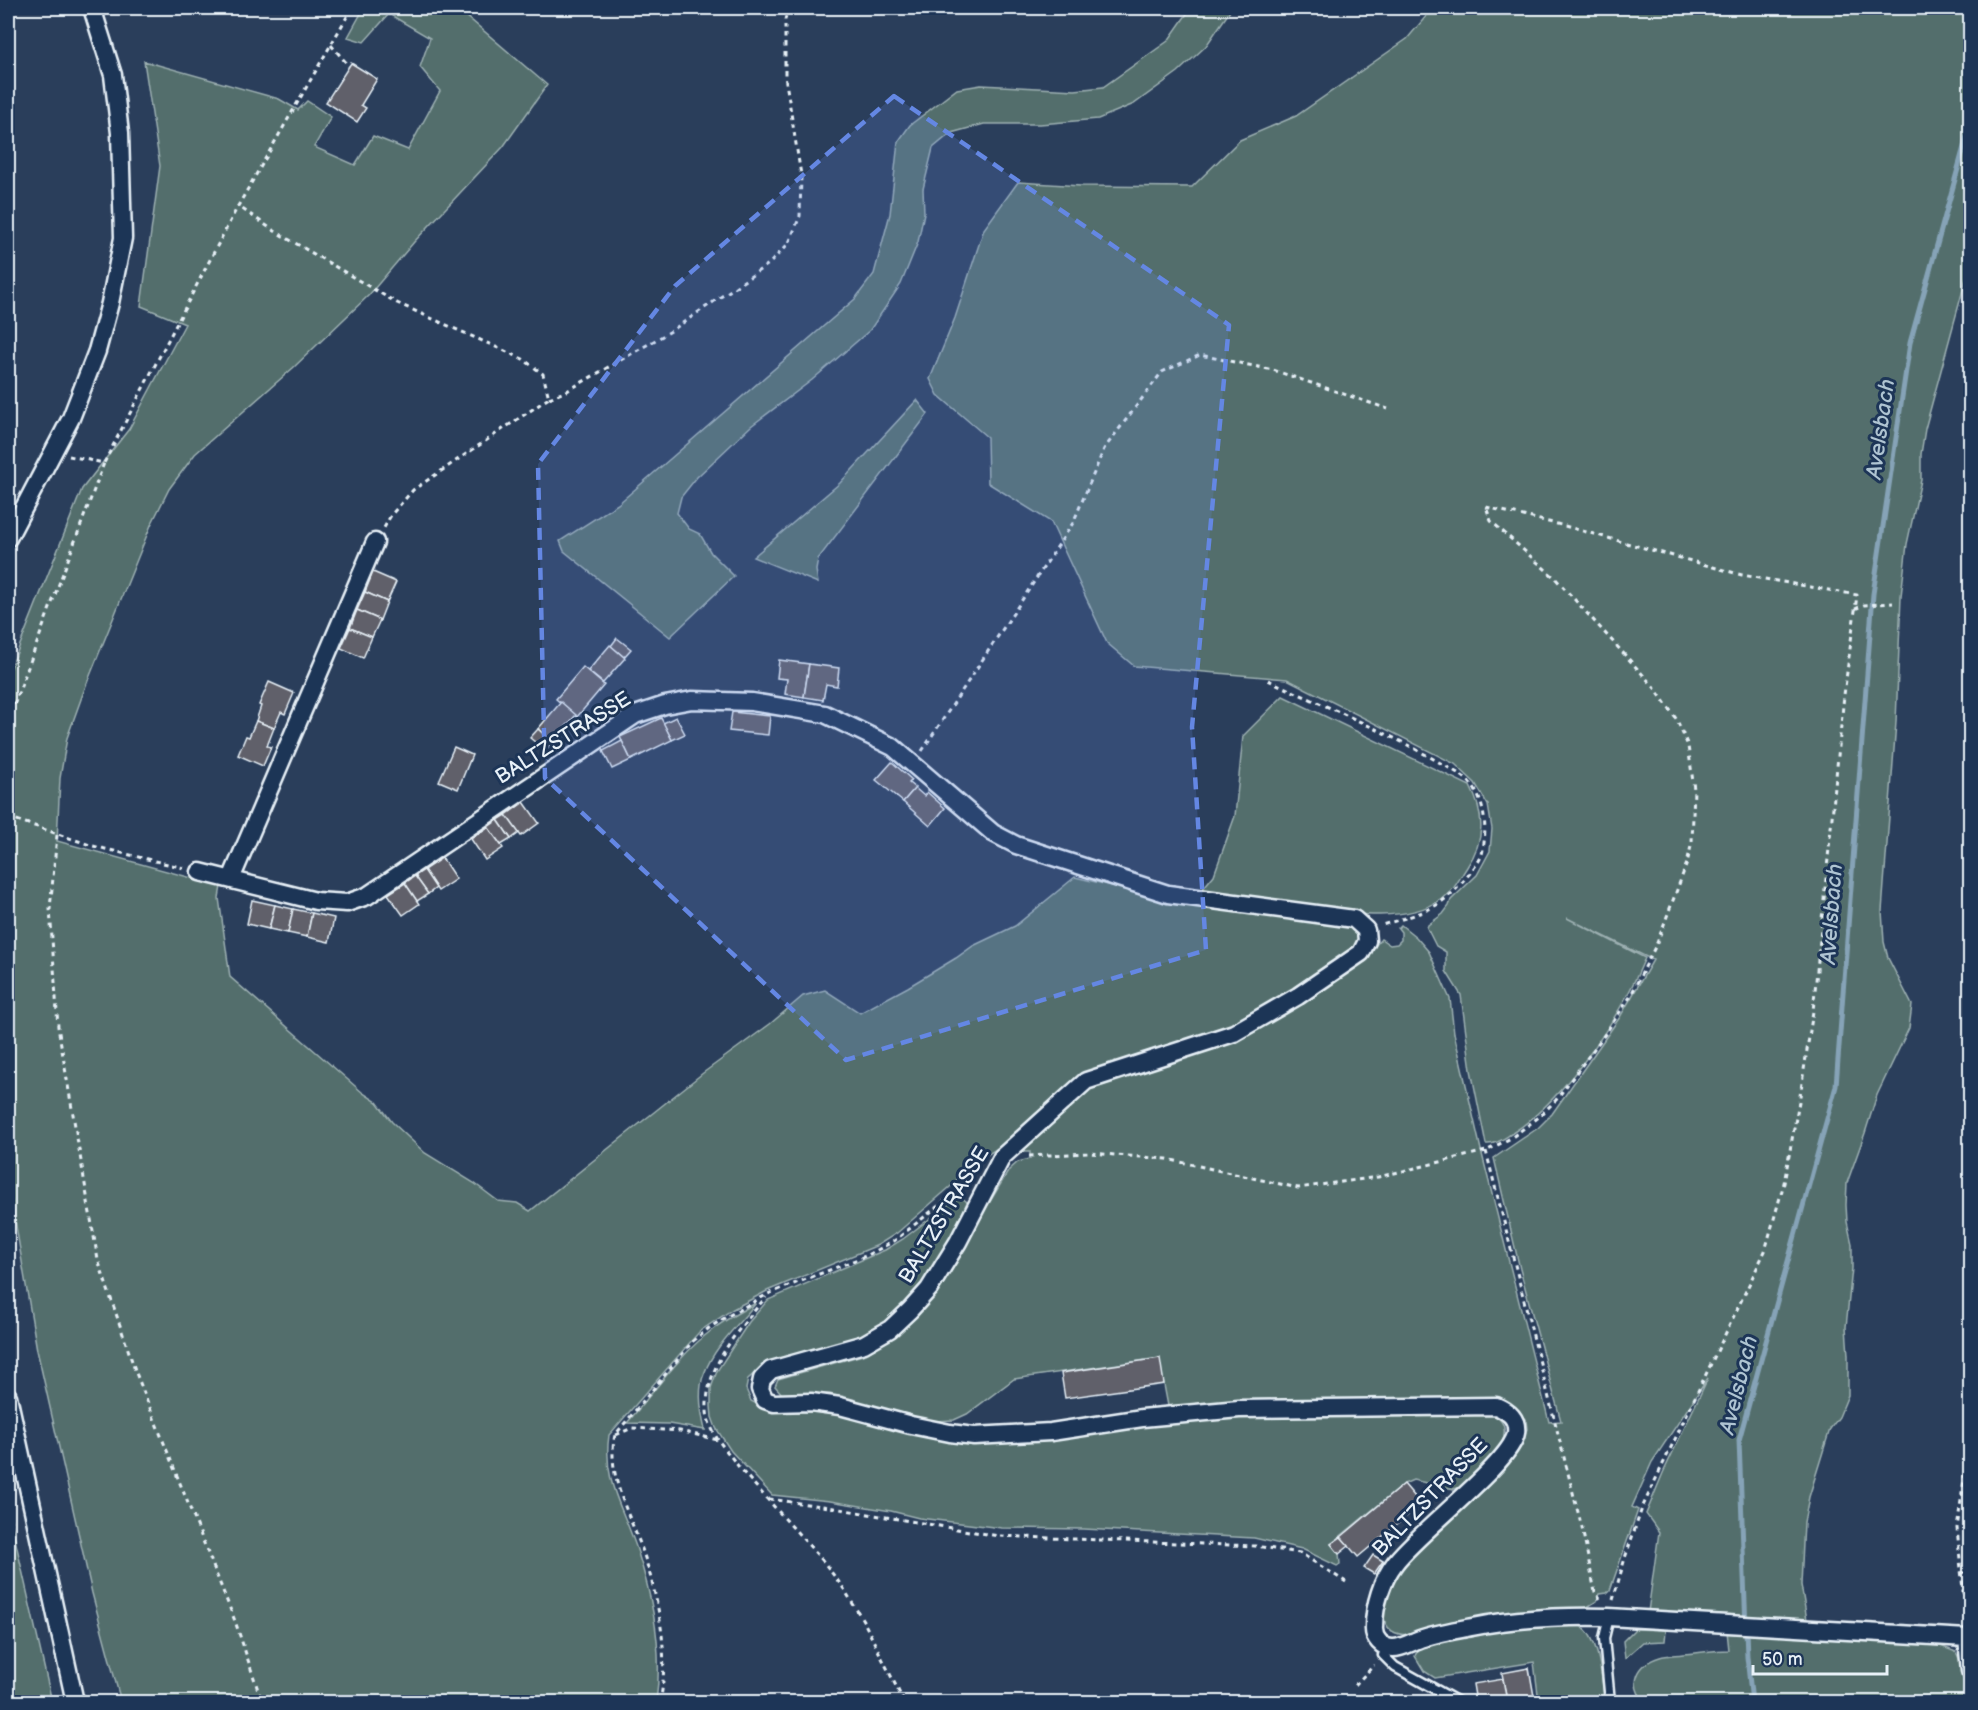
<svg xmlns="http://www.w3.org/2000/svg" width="1978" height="1710" viewBox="0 0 1978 1710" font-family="'Balsamiq Sans',sans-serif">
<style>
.green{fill:#526e6c;stroke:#9db0b2;stroke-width:1.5}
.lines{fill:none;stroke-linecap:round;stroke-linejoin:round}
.stream{stroke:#86a3b7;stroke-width:5}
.building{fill:#60606a;stroke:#e8f1f8;stroke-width:1.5}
.lane-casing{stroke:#e8f1f8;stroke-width:13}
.street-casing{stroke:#e8f1f8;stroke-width:21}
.path{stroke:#e8f1f8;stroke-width:3;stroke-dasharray:4.5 4.5;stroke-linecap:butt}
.lane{stroke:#1d3557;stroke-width:8}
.street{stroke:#1d3557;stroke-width:16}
.marked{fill:#6487e3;fill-opacity:0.2;stroke:#6487e3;stroke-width:4.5;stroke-dasharray:12 8;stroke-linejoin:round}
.labels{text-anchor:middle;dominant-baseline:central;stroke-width:6;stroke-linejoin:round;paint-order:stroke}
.street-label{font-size:21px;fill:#e8f1f8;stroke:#1d3557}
.water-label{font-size:22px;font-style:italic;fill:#afc4d2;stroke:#1d3557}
</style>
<rect width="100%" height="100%" fill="#2a3e5b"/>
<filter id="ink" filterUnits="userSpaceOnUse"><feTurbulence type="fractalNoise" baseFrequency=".0167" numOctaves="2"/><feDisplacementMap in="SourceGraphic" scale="12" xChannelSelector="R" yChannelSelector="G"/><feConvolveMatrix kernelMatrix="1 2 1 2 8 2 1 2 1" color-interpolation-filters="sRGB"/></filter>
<g filter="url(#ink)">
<g class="green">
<path d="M364,8H467L464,14L547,85L503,147L414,242L369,295L293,368L195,454L169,489L151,525L85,688L67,738L60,778L57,841L221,886L219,898L230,977L363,1093L377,1102L392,1122L425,1153L474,1183L498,1201L517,1203L530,1211L703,1073L770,1024L803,996L825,990L860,1013L908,987L956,958L973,946L1015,926L1075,877L1179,902L1335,922L1352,927L1359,935L1357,947L1216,1045L1371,951L1381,939L1390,945L1397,944L1401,940V932L1398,928L1401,925L1416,937L1429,952L1450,999L1454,1033L1481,1150L1549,1422L1561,1421L1520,1269L1494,1158L1538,1128L1552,1114L1620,1017L1653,960L1567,918L1645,958C1621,1016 1564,1100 1511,1134C1503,1139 1495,1145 1486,1144L1471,1070L1461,995L1446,971V952L1436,946L1427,928L1428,925L1443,914L1449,906L1451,900L1477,875L1490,851L1492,829L1488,805L1475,783L1455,764L1287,679L1134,666L1107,643L1051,522L988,483L987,437L938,395L930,379L955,318L984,229L1018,182L1081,186L1192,187L1240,140L1296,116L1407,39L1433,8H1970V264L1925,429L1921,454V480L1907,544L1901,596L1896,722L1882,911L1884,942L1888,958L1912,1005L1909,1028L1877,1095L1865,1133L1847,1183L1846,1205L1847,1222L1852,1244V1268L1846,1327L1848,1355V1395L1839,1417L1830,1429L1809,1497L1804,1522L1801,1585L1807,1620L1648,1612L1659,1532L1646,1514L1663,1473L1708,1378L1652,1462L1632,1507L1638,1510L1610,1590L1607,1593L1600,1594L1597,1601L1584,1609C1537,1614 1487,1615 1441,1627C1425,1631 1407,1640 1392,1631C1375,1620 1388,1588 1394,1575L1521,1441L1527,1429L1526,1420L1511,1405L1273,1400L1168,1406L1159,1358L1014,1379L967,1414L954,1420L935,1421L915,1418L830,1394H782L775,1386L778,1379L866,1354L891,1338L947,1273L1009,1170L1018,1162L1030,1159V1152H1021L1036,1133L1057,1120L1049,1114L970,1166L950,1187L897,1233L878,1245L767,1291L733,1309L700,1331L609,1435C602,1483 625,1510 638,1553C653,1600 663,1654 656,1702H121L92,1593L37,1350L8,1179V675L82,489L129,429L185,324L141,306L160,166L144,61L279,99L298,110L307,101L331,117L314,147L355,165L373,136L408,150L440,91L420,67L430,38L389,14L364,42L348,37Z"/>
<polygon points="1191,8 1232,8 1206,46 1178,72 1134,104 1098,119 1040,124 984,124 951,133 933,148 923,189 924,213 918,242 901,284 870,330 812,380 751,426 697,477 681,497 677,513 689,529 700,534 711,553 734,576 670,637 564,551 560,541 618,504 855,299 874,274 890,214 898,142 910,125 957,89 981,85 1075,90 1103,87 1168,41"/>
<polygon points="917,400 928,414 818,559 816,570 818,583 753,557 840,483"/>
<path d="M1283,696L1470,786C1485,815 1485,840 1467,867C1459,879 1454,891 1442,899C1401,927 1336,911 1290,905C1260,900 1230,896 1200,892L1214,875L1235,816L1243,736Z"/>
<path d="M961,1197L967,1202L958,1224L918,1291L894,1317L869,1335L764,1365L748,1379L746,1389L751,1401L770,1411L839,1413L919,1435L1141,1425L1232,1416L1488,1413C1532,1426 1475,1486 1454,1489L1413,1480L1404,1484L1331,1544L1339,1554L1340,1564L1337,1566L1302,1549L1254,1538L1084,1529L1002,1528L919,1518L891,1511L830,1501L772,1495L731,1451L716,1428L712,1417L711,1406V1388L717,1371L749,1322L768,1300L885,1250L903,1239L953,1201Z"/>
<path d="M756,1303C738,1325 714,1347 704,1374C697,1390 701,1413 705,1430L669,1424L627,1423C654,1392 679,1355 712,1330C726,1319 741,1311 756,1303Z"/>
<path d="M1970,1482V1567H1967C1963,1538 1966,1511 1970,1482Z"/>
<polygon points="8,1508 52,1702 8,1702"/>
<path d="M1545,1624C1555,1624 1573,1621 1582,1627C1600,1638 1602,1683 1605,1702H1539L1534,1662L1435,1678L1424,1671L1415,1656C1415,1655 1419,1649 1420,1648C1442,1631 1515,1629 1545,1624Z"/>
<polygon points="1635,1629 1666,1630 1665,1641 1643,1642 1625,1658 1623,1641"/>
<path d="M1727,1631L1938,1645L1956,1652L1961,1663L1967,1702H1645C1628,1684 1637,1664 1660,1657C1667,1655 1676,1655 1683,1654C1698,1653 1714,1650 1729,1650Z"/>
</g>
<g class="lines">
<polyline class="stream" points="1752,1702 1747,1657 1739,1440 1836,1086 1873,594 1910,343 1970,125"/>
</g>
<g class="building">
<polygon points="351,63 377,79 361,105 366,108 357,122 326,102"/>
<polygon points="373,572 396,582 387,602 365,592"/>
<polygon points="365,592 387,602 380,620 357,610"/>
<polygon points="357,610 380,620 372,637 350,628"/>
<polygon points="350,628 372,637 363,658 341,648"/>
<polygon points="617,638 631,649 624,657 611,646"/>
<polygon points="610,645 625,658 603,683 588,671"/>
<polygon points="779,660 809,664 804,697 785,694 787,679 777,678"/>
<polygon points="809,664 839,668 837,686 826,684 823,700 804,697"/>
<polygon points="583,667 604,685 577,717 556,699"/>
<polygon points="269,682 294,693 285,714 281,712 274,728 256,721 261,706 259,705"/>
<polygon points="561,702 576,715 553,742 538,729"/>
<polygon points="732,712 770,716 768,735 729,731"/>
<polygon points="676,717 685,734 672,740 663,723"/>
<polygon points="661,718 672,740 631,760 620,737"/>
<polygon points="256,721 274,728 267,746 271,747 263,766 238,755 246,736 249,737"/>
<polygon points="538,729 552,742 545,750 530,738"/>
<polygon points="622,741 631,760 612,769 603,751"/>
<polygon points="454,747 472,755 458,789 439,781"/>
<polygon points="892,762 912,780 909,783 915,788 903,802 876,780"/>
<polygon points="915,788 924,796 927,792 945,808 930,826 903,802"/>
<polygon points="524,802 539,823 521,836 506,815"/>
<polygon points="506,815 519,833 511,839 498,820"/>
<polygon points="498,820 511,839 501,845 488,827"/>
<polygon points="488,827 503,848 485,860 471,839"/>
<polygon points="442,858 456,879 438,891 424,870"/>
<polygon points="424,870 436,888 428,894 415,876"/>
<polygon points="415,876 428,894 417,901 405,883"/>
<polygon points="405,883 419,904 403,915 388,894"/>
<polygon points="252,900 275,905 269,929 247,924"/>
<polygon points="275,905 293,909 288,933 269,929"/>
<polygon points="293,909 312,913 307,937 288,933"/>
<polygon points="312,913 334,918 329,942 307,937"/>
<polygon points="1160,1358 1164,1384 1065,1398 1061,1373"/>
<polygon points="1404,1484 1421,1504 1358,1557 1341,1537"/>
<polygon points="1341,1537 1349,1546 1339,1554 1331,1544"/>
<polygon points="1373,1555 1383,1561 1374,1574 1364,1568"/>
<polygon points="1529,1668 1535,1702 1507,1702 1502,1673"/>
<polygon points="1503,1679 1507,1702 1476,1702 1473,1684"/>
</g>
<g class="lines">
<defs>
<g id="lane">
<polyline points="1609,1617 1604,1638 1610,1702"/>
<polyline points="1387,1647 1383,1655 1395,1667 1458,1702"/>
</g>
<g id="street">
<polyline points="8,538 71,418 97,351 110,303 123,238 120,133 113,75 92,8"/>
<path d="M200,872L316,901L347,903L367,896L635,715L665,705L692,700L752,702L825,714L893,747L993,833L1016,845L1168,894L1354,919L1366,930L1367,941L1361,953L1298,996L1234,1033L1086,1081L1002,1157L958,1242L929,1289L910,1310L890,1329L864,1344L771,1370L762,1379L760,1389L765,1400L774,1403L811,1402L840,1406L911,1425L950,1433L974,1436L1051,1432L1142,1418L1239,1409L1496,1406C1508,1411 1518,1418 1516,1433C1512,1462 1417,1533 1395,1563C1382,1580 1374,1605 1374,1627C1373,1638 1382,1648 1393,1648C1403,1648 1413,1641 1423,1638C1439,1633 1456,1630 1472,1627C1517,1618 1564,1616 1609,1617L1967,1638L1970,1671"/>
<polyline points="231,879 375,542"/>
<polyline points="8,1396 75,1702"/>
</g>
</defs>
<use href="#lane" class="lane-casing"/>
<use href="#street" class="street-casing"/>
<g class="path">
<polyline points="352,8 238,206 273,230 397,303 523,359 543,374 549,398 413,490 391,515 384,528"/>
<polyline points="331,45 349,66"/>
<polyline points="549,398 567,391 671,331 770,263 789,243 800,216 801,175 785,76 785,20 788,8"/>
<polyline points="69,456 104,463 238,206"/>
<polyline points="1486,507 1561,525 1742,575 1857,595 1844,695 1813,1011 1800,1096 1784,1183 1765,1251 1642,1508 1625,1558 1613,1600"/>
<polyline points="1855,609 1864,605 1893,603"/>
<path d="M1268,680C1325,706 1383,730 1437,761C1448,768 1463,774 1471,784C1485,802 1487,828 1483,849C1482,859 1476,865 1470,873C1442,909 1425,912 1382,925"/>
<polyline points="8,721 104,463"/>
<polyline points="922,751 1073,523 1104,449 1162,372 1200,355 1273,370 1388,409"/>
<polyline points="8,817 93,846 184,868"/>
<polyline points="57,835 50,909 58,1027 98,1260 136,1373 235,1621 262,1702"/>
<polyline points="1486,1151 1582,1528 1595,1592 1600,1599"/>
<polyline points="1029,1156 1090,1153 1167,1159 1298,1188 1378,1177 1486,1151 1511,1138 1539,1117 1556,1100 1605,1034 1630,997 1657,943 1687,863 1692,842 1694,789 1688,746 1677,720 1654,687 1555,578 1491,521 1486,507"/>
<polyline points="616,1435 632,1428 680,1431 718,1440 742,1471 823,1561 844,1589 864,1622 904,1702"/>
<path d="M718,1440C713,1431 707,1421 707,1410C705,1366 739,1329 766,1297"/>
<polyline points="769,1499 822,1506 998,1536 1255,1546 1300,1553 1346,1582"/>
<polyline points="1960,1573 1970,1572"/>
<polyline points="1966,1621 1957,1528 1967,1459 1970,1444"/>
<polyline points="1355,1685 1374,1665"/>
<path d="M660,1702C670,1654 658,1596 642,1549C629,1513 606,1474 615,1435L693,1341L709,1328L726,1317L768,1294L868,1255L894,1241L971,1180"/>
</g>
<use href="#lane" class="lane"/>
<use href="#street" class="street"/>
</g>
</g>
<path class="marked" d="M894,96L1229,325L1192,727L1206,950L846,1060L545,778L538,464L675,286Z"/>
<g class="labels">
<g class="street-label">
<text transform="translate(563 738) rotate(-32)">BALTZSTRASSE</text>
<text transform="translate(944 1215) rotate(-59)">BALTZSTRASSE</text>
<text transform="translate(1430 1497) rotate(-46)">BALTZSTRASSE</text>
</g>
<g class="water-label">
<text transform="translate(1881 429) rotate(-82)">Avelsbach</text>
<text transform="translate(1832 914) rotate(-86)">Avelsbach</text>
<text transform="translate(1739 1385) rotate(-76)">Avelsbach</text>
</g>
</g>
<rect width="1978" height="1710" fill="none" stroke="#1d3557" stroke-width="30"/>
<rect x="15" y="15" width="1948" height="1680" fill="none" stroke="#e8f1f8" stroke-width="2" filter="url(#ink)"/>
<path d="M1753 1665v9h134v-9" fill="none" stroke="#e8f1f8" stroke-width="3"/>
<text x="1762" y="1665" font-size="18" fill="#e8f1f8" stroke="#1d3557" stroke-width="4.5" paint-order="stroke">50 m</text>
</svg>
